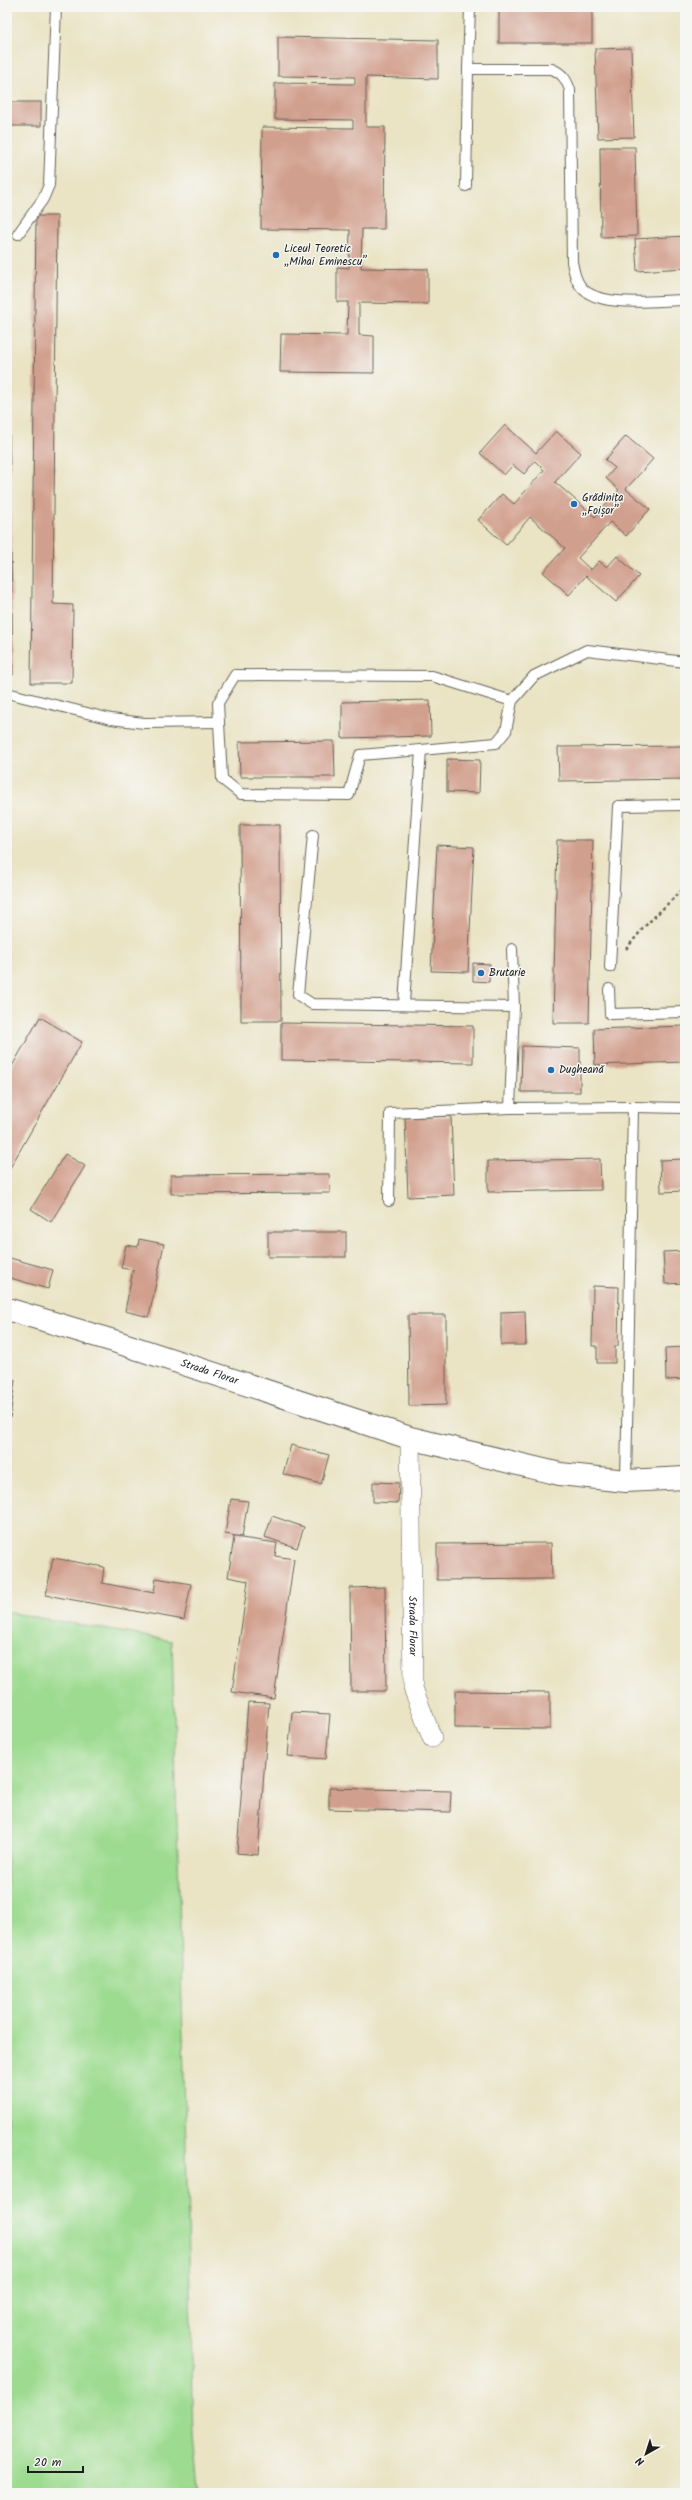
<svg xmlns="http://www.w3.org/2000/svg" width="692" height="2500" viewBox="0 0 692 2500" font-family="Kalam,sans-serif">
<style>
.green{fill:#9ddb90;stroke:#5c7c56}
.building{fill:#d19f8d}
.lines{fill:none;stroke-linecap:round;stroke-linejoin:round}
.service-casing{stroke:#646257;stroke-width:12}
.minor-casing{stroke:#646257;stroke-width:20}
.tertiary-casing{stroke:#646257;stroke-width:24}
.path{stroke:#646257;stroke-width:2.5;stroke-dasharray:3 3;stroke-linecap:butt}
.service{stroke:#fff;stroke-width:10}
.minor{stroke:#fff;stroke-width:19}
.tertiary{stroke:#fff;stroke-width:22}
.poi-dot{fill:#1f6fb2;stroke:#f6f6f2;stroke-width:1.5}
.labels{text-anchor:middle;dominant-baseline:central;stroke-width:3;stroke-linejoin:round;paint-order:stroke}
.poi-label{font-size:11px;fill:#1c1c1c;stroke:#f6f6f2;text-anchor:start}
.street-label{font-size:11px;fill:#1c1c1c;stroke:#f6f6f2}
</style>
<rect width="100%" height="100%" fill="#f6f6f2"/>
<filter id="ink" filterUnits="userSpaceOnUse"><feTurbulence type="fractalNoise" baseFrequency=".025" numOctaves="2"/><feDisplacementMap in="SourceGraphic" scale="8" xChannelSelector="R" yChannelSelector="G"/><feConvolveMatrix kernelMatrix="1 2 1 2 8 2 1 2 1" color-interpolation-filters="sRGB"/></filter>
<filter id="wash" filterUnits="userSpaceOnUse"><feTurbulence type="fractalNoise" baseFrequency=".012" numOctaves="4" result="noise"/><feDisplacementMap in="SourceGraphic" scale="16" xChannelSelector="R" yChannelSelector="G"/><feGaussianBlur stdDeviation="0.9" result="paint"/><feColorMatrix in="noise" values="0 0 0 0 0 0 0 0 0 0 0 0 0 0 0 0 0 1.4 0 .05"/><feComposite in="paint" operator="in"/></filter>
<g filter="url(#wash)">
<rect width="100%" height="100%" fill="#eae3c4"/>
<polygon class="green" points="7,1612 172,1641 194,2436 199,2493 7,2493"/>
<g id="blocks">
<g class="building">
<rect x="499" y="7" width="93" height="36"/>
<polygon points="278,37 438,40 438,79 366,77 366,127 385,127 384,229 362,229 361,268 428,269 428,304 359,303 359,335 374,336 374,373 280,372 281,334 347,335 348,302 337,302 337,267 349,268 350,230 261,229 262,127 353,128 353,120 275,119 275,83 355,84 355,77 278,76"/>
<polygon points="631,48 634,137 598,138 595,49"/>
<rect x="7" y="102" width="34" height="24"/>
<polygon points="600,147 635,147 637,236 601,237"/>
<polygon points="36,216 57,216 53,604 73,605 72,683 31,683"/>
<polygon points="685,236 685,268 637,271 635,239"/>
<polygon points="7,355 8,355 13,675 7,675"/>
<polygon points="505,425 536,453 556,431 581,453 555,482 595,517 619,490 606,478 615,468 605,460 626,436 653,459 626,489 650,509 626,536 610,522 578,558 591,570 599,561 607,567 617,556 639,576 616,602 586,576 569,595 543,572 565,548 530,517 506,545 478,520 502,494 514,504 544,470 535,461 524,474 513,465 504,475 480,453"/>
<polygon points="430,700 431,736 342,738 342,702"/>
<polygon points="334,741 335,777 240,777 239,742"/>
<polygon points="685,746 685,779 559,781 558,747"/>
<polygon points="447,759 480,760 479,793 447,792"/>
<polygon points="240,825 280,825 281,1021 241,1021"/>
<polygon points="557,840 593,840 589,1023 553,1023"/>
<polygon points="437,845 474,847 468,972 431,971"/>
<polygon points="473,963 490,964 489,982 473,981"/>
<polygon points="40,1017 82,1042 7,1173 7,1075"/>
<polygon points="281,1023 473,1026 473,1063 281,1060"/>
<polygon points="685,1026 685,1062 595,1065 594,1029"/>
<polygon points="522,1046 580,1048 580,1092 521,1092"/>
<polygon points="451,1116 454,1195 408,1197 405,1118"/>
<polygon points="65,1154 85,1166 51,1222 31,1209"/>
<polygon points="600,1159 601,1190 488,1192 488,1161"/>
<polygon points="685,1159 685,1191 661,1192 660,1160"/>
<polygon points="329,1174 330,1193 171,1194 171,1175"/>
<rect x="268" y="1232" width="78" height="25"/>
<polygon points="139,1239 164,1244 149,1317 125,1311 133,1270 121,1268 126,1245 138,1247"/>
<polygon points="685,1251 685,1283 665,1284 663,1252"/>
<polygon points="10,1258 53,1270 48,1289 7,1277"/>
<polygon points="593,1286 619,1287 618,1346 615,1346 615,1363 597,1363 597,1346 592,1346"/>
<polygon points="525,1311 526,1345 501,1345 501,1312"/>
<polygon points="408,1315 446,1315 446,1405 409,1406"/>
<polygon points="685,1347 685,1379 666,1380 665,1348"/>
<polygon points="7,1379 15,1380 10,1418 7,1418"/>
<polygon points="291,1445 329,1455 321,1484 283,1474"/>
<polygon points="373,1482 399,1483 398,1503 373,1502"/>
<polygon points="231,1499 248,1501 242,1537 225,1534"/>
<polygon points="272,1516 304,1527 297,1548 265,1537"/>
<polygon points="234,1537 277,1543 275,1556 294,1559 274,1698 232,1692 248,1581 228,1577"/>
<polygon points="551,1543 552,1579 437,1580 437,1544"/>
<polygon points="53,1558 104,1567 102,1583 154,1593 156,1578 191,1584 184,1620 46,1595"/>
<polygon points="385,1587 386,1691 351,1691 350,1588"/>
<polygon points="455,1691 550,1692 550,1729 455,1728"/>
<polygon points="248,1702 269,1703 258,1855 237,1853"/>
<polygon points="292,1712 330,1714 326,1759 288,1756"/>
<polygon points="329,1788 451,1791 450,1812 329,1809"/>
</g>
</g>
</g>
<g filter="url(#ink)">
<use href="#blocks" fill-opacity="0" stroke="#646257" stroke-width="1"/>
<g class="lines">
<defs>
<g id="service">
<path d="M470,7L468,69H552C563,74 566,79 570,90L572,262C574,272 576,283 584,290C605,308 659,300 685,300"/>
<polyline points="466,186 468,69"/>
<polyline points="18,234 43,199 49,185 56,7"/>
<polyline points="7,693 111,719 144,723 219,722"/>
<polyline points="421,750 496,743 506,731 512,701 534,676 587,650 685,662"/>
<polyline points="313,835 298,995 312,1004 514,1007 512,949"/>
<polyline points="610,967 618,806 685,805"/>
<polyline points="609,989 610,1014 685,1012"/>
<polyline points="404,1004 421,750 360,755 349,795 241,794 222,779 218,703 235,675 432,676 512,701"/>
<polyline points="633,1107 685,1108"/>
<polyline points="510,1108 514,1007"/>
<polyline points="389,1201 390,1113 510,1108 633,1107 626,1481"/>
</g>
<g id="minor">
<path id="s1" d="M410,1438L413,1688L432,1738"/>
</g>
<g id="tertiary">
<path id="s2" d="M7,1309L117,1342L410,1438L560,1474L626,1481L685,1478"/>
</g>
</defs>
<use href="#service" class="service-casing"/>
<use href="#minor" class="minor-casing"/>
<use href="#tertiary" class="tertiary-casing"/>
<polyline class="path" points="626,949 645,926 685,887"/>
<use href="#service" class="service"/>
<use href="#minor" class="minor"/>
<use href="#tertiary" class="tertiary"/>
</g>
</g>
<g class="poi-dot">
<circle cx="276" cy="255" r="4"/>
<circle cx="574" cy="504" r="4"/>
<circle cx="481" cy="973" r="4"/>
<circle cx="551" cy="1070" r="4"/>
</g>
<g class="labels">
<g class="poi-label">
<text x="284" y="249">Liceul Teoretic<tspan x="284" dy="13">„Mihai Eminescu”</tspan></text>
<text x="582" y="498">Grădinița<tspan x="582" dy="13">„Foișor”</tspan></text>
<text x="489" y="973">Brutarie</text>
<text x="559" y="1070">Dugheană</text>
</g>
<g class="street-label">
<text stroke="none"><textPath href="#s2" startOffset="212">Strada Florar</textPath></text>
<text stroke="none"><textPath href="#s1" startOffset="188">Strada Florar</textPath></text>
</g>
</g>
<rect width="692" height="2500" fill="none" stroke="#f6f6f2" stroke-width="24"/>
<g transform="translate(646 2454) rotate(219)" stroke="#f6f6f2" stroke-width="3" paint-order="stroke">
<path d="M0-3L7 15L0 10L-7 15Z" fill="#1c1c1c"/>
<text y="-6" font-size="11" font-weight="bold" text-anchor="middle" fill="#1c1c1c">N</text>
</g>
<path d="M28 2466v6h55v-6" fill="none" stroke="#1c1c1c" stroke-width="2"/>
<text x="34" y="2466" font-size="12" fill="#1c1c1c" stroke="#f6f6f2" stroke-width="3" paint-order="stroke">20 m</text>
</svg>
